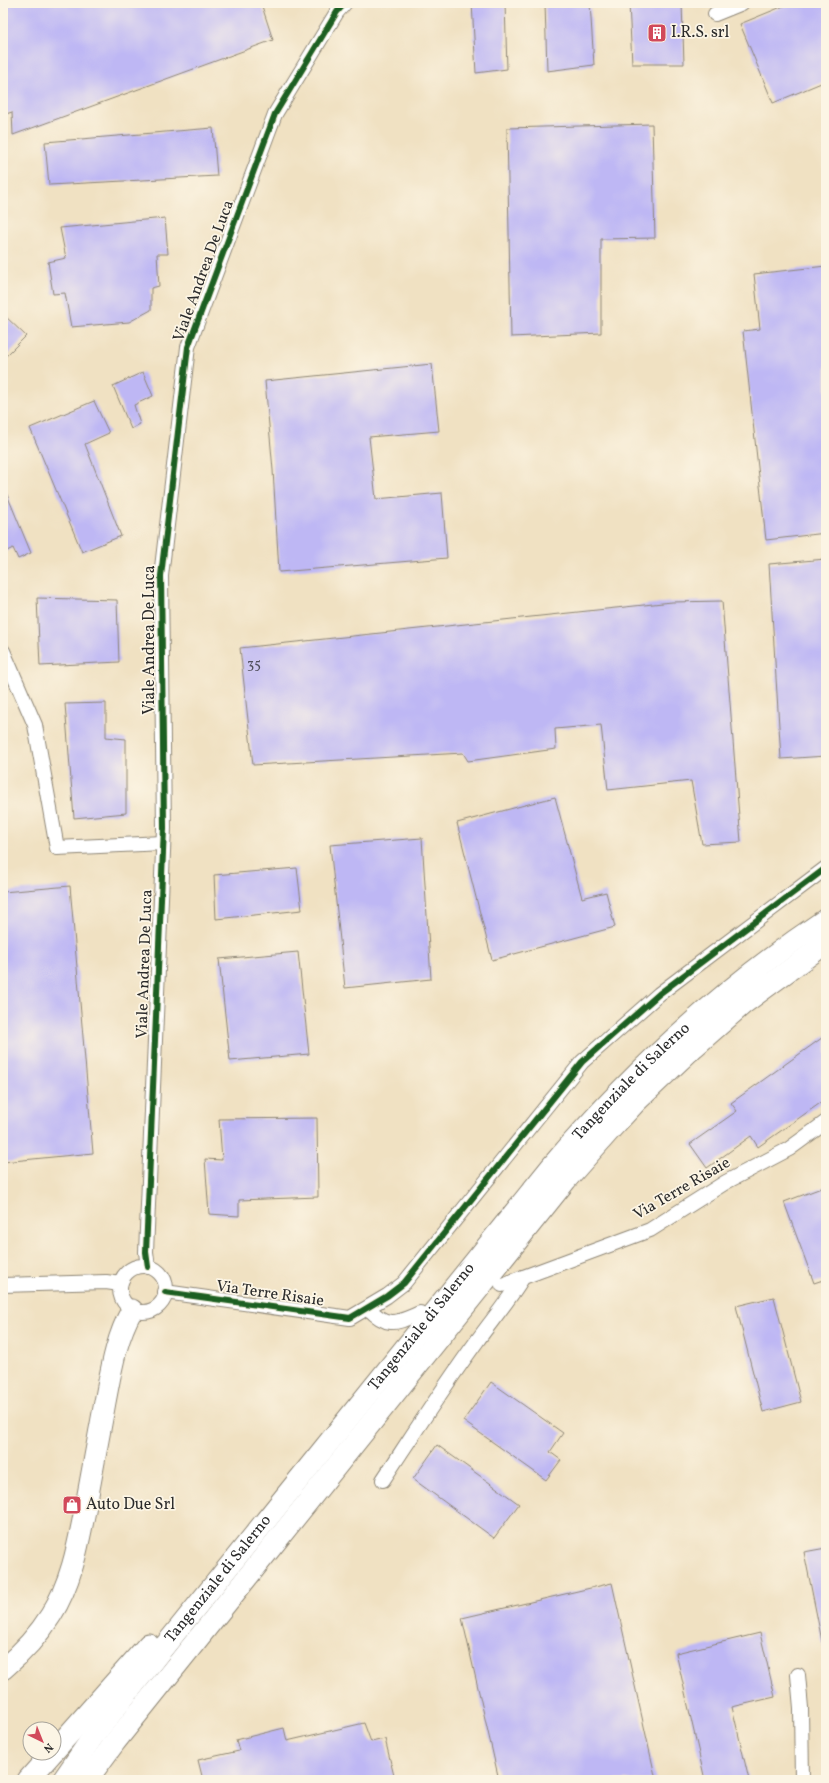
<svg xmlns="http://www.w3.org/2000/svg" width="829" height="1783" viewBox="0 0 829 1783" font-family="Vollkorn,serif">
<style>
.building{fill:#beb7f4}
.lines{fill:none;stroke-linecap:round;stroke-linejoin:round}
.minor-casing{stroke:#8e8676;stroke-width:16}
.highway-casing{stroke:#8e8676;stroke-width:23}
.minor{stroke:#fff;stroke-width:14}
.highway{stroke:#fff;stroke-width:21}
.cycleway-casing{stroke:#fcf5e5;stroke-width:8}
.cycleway{stroke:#1b5e20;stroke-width:6}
.labels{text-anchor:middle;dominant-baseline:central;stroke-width:3.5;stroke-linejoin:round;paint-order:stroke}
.number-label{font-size:14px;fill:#504e5d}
.poi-label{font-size:16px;fill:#2b2b2b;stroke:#fcf5e5;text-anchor:start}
.street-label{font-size:16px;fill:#2b2b2b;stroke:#fcf5e5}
</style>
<rect width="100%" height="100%" fill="#fcf5e5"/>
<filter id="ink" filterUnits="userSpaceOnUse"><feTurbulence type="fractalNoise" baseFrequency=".025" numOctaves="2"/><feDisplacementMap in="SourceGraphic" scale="8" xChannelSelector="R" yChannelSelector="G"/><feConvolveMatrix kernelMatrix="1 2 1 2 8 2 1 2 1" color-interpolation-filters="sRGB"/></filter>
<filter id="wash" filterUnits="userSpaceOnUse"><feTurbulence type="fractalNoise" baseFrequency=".012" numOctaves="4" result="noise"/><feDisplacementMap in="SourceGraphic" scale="16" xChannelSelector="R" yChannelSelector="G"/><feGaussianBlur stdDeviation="0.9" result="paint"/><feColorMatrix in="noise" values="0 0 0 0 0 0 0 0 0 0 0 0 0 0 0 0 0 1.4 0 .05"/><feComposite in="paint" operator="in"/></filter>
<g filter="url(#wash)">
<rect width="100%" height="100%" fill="#f0e1c2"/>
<g id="blocks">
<g class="building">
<polygon points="3,3 261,3 273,40 13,135 12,112 3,115"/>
<polygon points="472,3 505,3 507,69 476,73"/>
<polygon points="545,3 590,3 594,65 547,71"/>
<polygon points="629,3 682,3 684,64 632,64"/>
<polygon points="791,3 826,3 826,81 773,103 740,24"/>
<polygon points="652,124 655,238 601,239 601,333 511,337 507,128"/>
<polygon points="213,128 217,176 49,185 45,142"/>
<polygon points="165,218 168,254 157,254 159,286 151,288 151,310 129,322 71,327 65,293 53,294 48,262 66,258 60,228"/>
<polygon points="826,266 826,533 766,540 743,331 760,329 754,274"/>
<polygon points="3,314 26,336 3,359"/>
<polygon points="432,364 439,431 369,437 376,499 442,493 447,558 279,572 273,470 265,381"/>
<polygon points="143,372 153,396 134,405 140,424 131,429 113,386"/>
<polygon points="94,401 109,433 85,444 121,536 82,552 30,428"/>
<polygon points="3,485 31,553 18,559 13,548 3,553"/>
<polygon points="826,559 826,756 781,759 769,564"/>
<polygon points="37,598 117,600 119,662 40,666"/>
<polygon points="722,601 741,842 702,844 691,781 608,790 601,725 555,729 556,749 468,761 463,753 253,765 240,648 672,602"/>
<polygon points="106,703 106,737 126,739 126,813 74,818 65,704"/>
<polygon points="555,797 582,898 606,892 615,927 492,960 457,823"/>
<polygon points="422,838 431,979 345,988 330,845"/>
<polygon points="297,868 302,910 216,919 214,875"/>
<polygon points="70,886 93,1153 3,1162 3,892"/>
<polygon points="298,952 309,1054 230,1061 219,959"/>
<polygon points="826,1035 826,1099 758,1147 751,1136 707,1168 690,1144 737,1111 731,1103"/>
<polygon points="317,1118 318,1197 239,1200 239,1216 209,1214 205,1159 222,1160 219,1119"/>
<polygon points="824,1187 826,1193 826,1279 814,1283 784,1202"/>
<polygon points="774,1297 801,1402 763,1412 736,1306"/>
<polygon points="491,1382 563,1433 550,1452 561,1460 546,1480 463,1421"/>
<polygon points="437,1445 519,1504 494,1538 413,1479"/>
<polygon points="826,1548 826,1655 825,1656 804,1552"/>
<polygon points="612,1583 656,1780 499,1780 462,1618"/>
<polygon points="760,1633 775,1697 732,1707 749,1780 705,1780 676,1653"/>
<polygon points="364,1723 371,1742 385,1739 395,1780 203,1780 198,1760 239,1751 236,1740 284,1728 287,1741"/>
</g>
</g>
</g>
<g filter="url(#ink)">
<use href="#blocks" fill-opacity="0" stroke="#8e8676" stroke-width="1"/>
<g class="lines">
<defs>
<g id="minor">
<polyline points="715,14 742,3"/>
<polyline points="3,651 35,725 57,848 163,843"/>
<circle cx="143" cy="1289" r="23"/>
<polyline points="148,1267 146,1252 164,828 161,576 188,347 275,114 337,12 345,3"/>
<polyline points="3,1285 106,1282 120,1284"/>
<polyline points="502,1285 650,1230 726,1182 789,1149 826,1122"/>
<polyline points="165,1292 350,1318 387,1296 404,1283 582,1062 659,994 826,868"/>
<path d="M368,1308C388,1329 396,1323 420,1313"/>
<path d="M383,1480C414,1433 444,1386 477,1341C492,1320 509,1300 523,1277"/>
<polyline points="798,1675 801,1708 802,1780"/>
</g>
<g id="highway">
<path d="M3,1669C22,1653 38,1636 51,1615C73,1580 79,1540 87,1500C93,1468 99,1435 105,1402C111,1371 116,1338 132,1310"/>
<polyline points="54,1751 149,1644"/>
<polyline points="28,1780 52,1753"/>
<path id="s1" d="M63,1780L92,1738L159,1653L551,1167C632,1072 722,988 826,919"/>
<polyline points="87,1780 115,1742 566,1180 612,1128 636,1102 694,1047 743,1004 826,943"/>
</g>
</defs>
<use href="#minor" class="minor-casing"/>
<use href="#highway" class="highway-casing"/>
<use href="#minor" class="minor"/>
<use href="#highway" class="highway"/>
<defs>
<g id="cycleway">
<polyline points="148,1267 146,1252 164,828 161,576 188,347 275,114 337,12 345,3"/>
<polyline points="165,1292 350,1318 387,1296 404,1283 582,1062 659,994 826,868"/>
</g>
</defs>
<use href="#cycleway" class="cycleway-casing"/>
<use href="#cycleway" class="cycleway"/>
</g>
</g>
<defs>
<symbol id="building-square" viewBox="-11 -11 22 22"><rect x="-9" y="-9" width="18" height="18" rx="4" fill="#d1495b" stroke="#fcf5e5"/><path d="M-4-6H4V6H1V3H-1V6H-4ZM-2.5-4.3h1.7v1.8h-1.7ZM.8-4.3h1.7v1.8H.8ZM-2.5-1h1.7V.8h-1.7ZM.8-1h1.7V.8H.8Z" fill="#fff"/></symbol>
<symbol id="shop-square" viewBox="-11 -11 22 22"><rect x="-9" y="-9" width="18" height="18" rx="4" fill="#d1495b" stroke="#fcf5e5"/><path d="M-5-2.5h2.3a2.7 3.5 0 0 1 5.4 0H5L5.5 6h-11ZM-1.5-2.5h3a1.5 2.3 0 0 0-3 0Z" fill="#fff"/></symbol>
</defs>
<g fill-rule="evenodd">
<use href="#building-square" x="646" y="22" width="22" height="22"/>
<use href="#shop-square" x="61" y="1494" width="22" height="22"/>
</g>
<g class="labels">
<g class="number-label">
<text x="254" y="664">35</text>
</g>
<g class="poi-label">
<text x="671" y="33">I.R.S. srl</text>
<text x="86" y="1505">Auto Due Srl</text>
</g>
<g class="street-label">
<text transform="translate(204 271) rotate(-70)">Viale Andrea De Luca</text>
<text transform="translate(150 640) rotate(-90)">Viale Andrea De Luca</text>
<text transform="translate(145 964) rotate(-88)">Viale Andrea De Luca</text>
<text stroke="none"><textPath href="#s1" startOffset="901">Tangenziale di Salerno</textPath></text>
<text transform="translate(682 1189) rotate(-30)">Via Terre Risaie</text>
<text transform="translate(270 1294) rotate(8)">Via Terre Risaie</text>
<text stroke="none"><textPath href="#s1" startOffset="578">Tangenziale di Salerno</textPath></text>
<text stroke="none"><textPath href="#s1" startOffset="254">Tangenziale di Salerno</textPath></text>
</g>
</g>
<rect width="829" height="1783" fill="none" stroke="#fcf5e5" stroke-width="16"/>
<g transform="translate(42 1741) rotate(137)"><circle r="19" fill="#fcf5e5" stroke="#a8a49b"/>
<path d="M0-3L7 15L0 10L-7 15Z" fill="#d1495b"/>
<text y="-6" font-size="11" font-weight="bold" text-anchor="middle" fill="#2b2b2b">N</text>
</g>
</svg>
